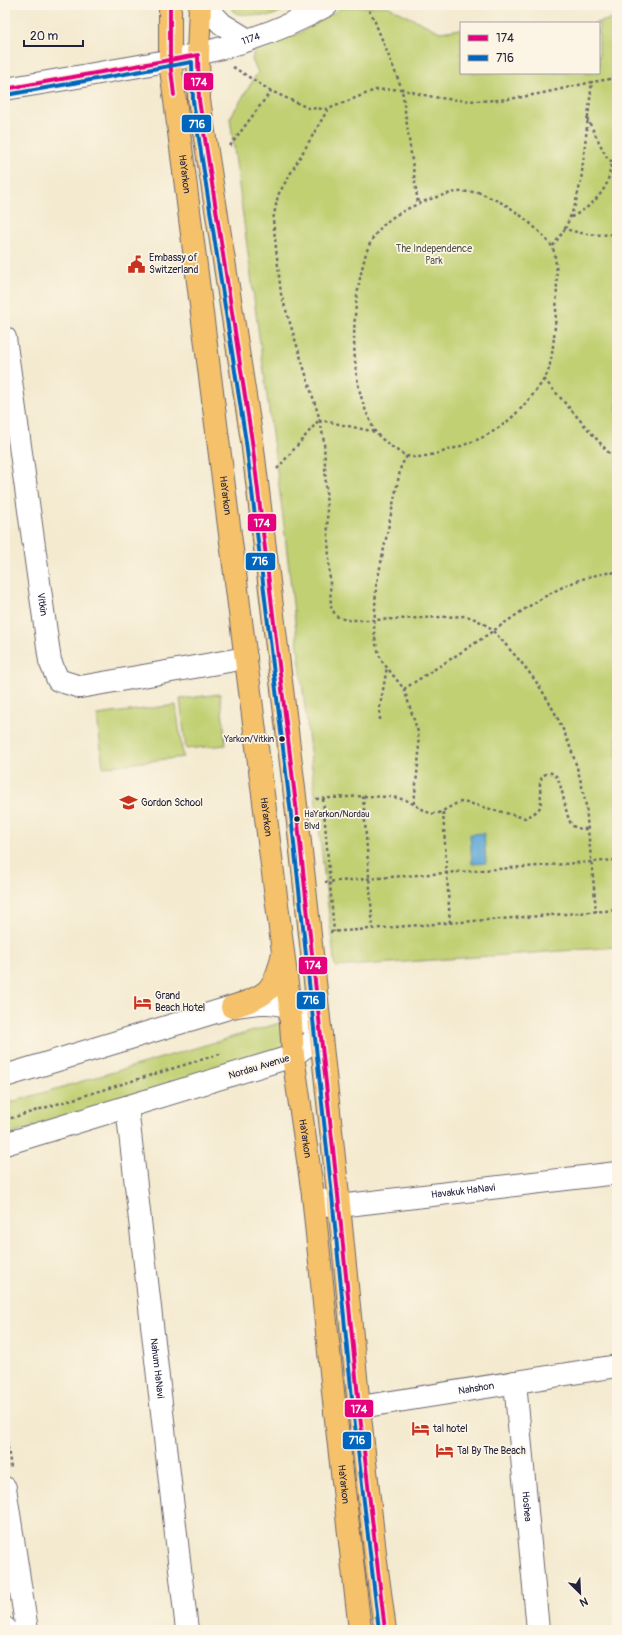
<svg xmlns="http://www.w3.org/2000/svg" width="622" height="1635" viewBox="0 0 622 1635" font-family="Pangolin,sans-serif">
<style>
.park{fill:#c1d073;stroke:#727957}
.water{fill:#5ea8d6;stroke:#406588}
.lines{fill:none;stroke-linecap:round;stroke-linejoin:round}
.minor-casing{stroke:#6c686f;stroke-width:24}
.major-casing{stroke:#6c686f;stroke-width:24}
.path{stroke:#6c686f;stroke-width:2.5;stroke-dasharray:3 3;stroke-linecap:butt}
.minor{stroke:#fff;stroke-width:22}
.major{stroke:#f5c16b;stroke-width:22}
.bus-1-casing{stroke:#fcf5e5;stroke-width:7}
.bus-2-casing{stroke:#fcf5e5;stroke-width:7}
.bus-1{stroke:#e5007d;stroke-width:4}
.bus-2{stroke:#0065bd;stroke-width:4}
.bus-dot{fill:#22223b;stroke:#fcf5e5;stroke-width:1.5}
.labels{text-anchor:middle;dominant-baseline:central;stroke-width:3.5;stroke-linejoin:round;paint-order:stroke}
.bus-label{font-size:9px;fill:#22223b;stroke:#fcf5e5;text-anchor:end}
.street-label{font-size:10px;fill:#22223b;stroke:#fcf5e5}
.park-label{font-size:10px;fill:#52564c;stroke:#fcf5e5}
.poi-label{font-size:10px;fill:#22223b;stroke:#fcf5e5;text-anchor:start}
.line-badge{stroke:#fcf5e5;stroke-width:1.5}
.badge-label{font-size:11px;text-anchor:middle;font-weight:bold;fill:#fff}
</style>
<rect width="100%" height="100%" fill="#fcf5e5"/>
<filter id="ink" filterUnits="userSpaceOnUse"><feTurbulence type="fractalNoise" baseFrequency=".025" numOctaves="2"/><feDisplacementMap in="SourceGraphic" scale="8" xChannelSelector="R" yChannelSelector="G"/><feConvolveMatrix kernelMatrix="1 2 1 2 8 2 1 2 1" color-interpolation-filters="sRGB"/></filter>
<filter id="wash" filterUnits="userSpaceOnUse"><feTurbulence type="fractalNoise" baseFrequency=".012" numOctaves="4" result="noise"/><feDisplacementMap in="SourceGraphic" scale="16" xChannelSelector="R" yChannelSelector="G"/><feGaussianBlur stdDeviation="0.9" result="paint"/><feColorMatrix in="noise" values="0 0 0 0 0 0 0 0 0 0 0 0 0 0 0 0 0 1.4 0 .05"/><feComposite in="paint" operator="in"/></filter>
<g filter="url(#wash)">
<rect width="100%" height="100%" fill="#f4ead0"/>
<g class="park">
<polygon points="228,5 294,5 271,16 237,14"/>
<polygon points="387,6 440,32 461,29 461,73 599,73 599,23 594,23 617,18 617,947 335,967 282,509 230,118 258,72 252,60 254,50 302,32 341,8"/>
<polygon points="220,694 226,745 186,749 180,699"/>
<polygon points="176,705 183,757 103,767 97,715"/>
<polygon points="280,1023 287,1052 5,1136 5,1104"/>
</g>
<polygon class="water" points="484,833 486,863 472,864 470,834"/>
</g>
<g filter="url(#ink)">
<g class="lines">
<defs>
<g id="minor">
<polyline points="204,5 222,24 248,40"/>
<path id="s1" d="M5,89C42,83 79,77 116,70C189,58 262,43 327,5"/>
<path id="s2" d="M5,338L50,661L58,680L80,687L246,658"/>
<path d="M5,1076L232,1007C278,999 289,1000 321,1035L293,1056L5,1144"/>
<path id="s3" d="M127,1107L187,1630"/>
<path id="s4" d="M313,1195L329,1205L339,1206L617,1173"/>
<path id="s5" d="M515,1382L538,1630"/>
<path id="s6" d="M335,1411L617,1366"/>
<polyline points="5,1488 27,1630"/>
<polyline points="5,1628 5,1630"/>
</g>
<g id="major">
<path id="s7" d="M170,5V61L290,1007L293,1056L313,1195L335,1411L360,1630"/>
<polyline points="200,5 198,55 199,100 252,441 296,805 338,1195 359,1407 376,1562 385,1630"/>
<path d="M232,1007C265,996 274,993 282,957"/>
</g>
</defs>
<use href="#minor" class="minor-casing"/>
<use href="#major" class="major-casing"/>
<g class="path">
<path d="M366,5L373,17L402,89C442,102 486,104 527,96C557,91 586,82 617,78"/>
<polyline points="233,67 271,91"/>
<polyline points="328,109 278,195 273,220 281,294 320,420 376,432"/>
<polyline points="230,146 271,91 308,108 328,109 375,90 402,89 418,204"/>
<path d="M478,192C488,197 500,201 509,207C524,217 540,231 551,245C562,258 555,349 549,368C548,374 544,379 541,384C515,419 496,435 455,448C442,452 419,460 407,456C399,453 382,440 376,433C373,429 371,421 368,416C348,371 352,304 365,257C368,244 377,230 387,222C399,210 435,196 452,193C460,191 470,192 478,192Z"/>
<path d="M571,217C585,211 600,198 607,183C609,177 610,169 612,162L606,156L587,118"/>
<polyline points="565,229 575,205 581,181 592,81"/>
<path d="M553,246L565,229C583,234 598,237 617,233"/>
<polyline points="544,379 608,452 617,458"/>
<path d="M320,420L324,442L331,607L336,616L346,620H374L466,616C488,622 497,635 512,652C552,695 576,749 586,806C587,814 587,822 588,830C591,858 594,885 596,912"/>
<path d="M407,456L401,466L376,587L374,630L376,644L381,660L404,689C433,670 464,651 493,631C531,605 569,575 617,572"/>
<polyline points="277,469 319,420"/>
<polyline points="404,689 418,732 419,754 414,804"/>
<polyline points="380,720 380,707 387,667"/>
<polyline points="363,796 373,929"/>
<path d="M316,799L363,796L392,797L406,800L431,814L439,813L459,802L468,803L525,818C529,816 534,814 538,810C547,801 531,777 549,773C564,770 563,818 573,826C578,829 582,829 588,829"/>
<polyline points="323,799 334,932"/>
<polyline points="443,812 450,923"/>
<polyline points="325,882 617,860"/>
<polyline points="330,932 617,910"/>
<polyline points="5,1120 223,1053"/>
<polyline points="5,1429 11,1468"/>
</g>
<use href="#minor" class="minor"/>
<use href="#major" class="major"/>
<defs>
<g id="bus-1">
<polyline points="170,5 170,61 174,95"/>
<polyline points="5,89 198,55 199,100 252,441 296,805 338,1195 359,1407 385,1630"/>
</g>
<polyline id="bus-2" points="6,95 192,62 193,101 246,442 290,806 332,1196 353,1408 379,1630"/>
</defs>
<use href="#bus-1" class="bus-1-casing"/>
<use href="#bus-2" class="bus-2-casing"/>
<use href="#bus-1" class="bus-1"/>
<use href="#bus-2" class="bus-2"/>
</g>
</g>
<defs>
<symbol id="civic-bare" viewBox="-9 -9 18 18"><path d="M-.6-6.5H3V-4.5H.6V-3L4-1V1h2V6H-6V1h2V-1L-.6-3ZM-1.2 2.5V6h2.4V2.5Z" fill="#c8321e" stroke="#fcf5e5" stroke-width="2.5" paint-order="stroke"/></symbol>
<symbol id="school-bare" viewBox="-9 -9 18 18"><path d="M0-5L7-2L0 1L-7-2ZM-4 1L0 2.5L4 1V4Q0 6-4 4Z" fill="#c8321e" stroke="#fcf5e5" stroke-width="2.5" paint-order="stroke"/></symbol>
<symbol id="hotel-bare" viewBox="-9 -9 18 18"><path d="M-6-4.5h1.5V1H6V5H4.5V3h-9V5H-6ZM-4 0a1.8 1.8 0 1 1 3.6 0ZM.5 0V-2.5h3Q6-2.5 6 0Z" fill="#c8321e" stroke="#fcf5e5" stroke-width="2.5" paint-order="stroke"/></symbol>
</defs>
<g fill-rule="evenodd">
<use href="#civic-bare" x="124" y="252" width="25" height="25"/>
<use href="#school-bare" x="116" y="790" width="25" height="25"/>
<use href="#hotel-bare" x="130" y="990" width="25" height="25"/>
<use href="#hotel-bare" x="408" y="1416" width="25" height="25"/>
<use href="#hotel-bare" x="432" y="1438" width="25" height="25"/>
</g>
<g class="bus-dot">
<circle cx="282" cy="739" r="3.5"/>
<circle cx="297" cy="819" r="3.5"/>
</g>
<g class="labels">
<g class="bus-label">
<text x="274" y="739">Yarkon/Vitkin</text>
<text x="304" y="814" text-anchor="start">HaYarkon/Nordau<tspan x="304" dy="12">Blvd</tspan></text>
</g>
<g class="street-label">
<text stroke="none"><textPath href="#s1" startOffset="251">1174</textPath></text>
<text stroke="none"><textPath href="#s7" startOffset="170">HaYarkon</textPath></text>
<text stroke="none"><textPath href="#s7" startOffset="494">HaYarkon</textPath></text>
<text stroke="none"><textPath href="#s2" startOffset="269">Vitkin</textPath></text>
<text stroke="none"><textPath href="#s7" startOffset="818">HaYarkon</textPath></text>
<text transform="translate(259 1067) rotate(-17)">Nordau Avenue</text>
<text stroke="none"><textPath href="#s7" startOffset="1142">HaYarkon</textPath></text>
<text stroke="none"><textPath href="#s4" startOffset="154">Havakuk HaNavi</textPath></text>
<text stroke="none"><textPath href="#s3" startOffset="263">Nahum HaNavi</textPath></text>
<text stroke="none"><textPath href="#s6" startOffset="143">Nahshon</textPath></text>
<text stroke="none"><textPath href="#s7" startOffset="1490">HaYarkon</textPath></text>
<text stroke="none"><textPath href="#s5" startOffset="125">Hoshea</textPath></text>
</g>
<g class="park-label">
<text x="434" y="249">The Independence<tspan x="434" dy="12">Park</tspan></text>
</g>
<g class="poi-label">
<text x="149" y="258">Embassy of<tspan x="149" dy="12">Switzerland</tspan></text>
<text x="141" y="803">Gordon School</text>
<text x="155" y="996">Grand<tspan x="155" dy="12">Beach Hotel</tspan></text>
<text x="433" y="1429">tal hotel</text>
<text x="457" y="1451">Tal By The Beach</text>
</g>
</g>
<g class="line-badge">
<rect x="183" y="72" width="31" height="19" rx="4" fill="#e5007d"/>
<rect x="181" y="114" width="31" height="19" rx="4" fill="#0065bd"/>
<rect x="247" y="513" width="30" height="19" rx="4" fill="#e5007d"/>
<rect x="245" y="552" width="31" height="19" rx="4" fill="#0065bd"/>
<rect x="298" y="956" width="30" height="19" rx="4" fill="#e5007d"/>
<rect x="296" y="991" width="30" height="19" rx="4" fill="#0065bd"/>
<rect x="344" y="1399" width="30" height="19" rx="4" fill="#e5007d"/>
<rect x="342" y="1431" width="30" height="19" rx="4" fill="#0065bd"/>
</g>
<g class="badge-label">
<text x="199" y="86">174</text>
<text x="197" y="128">716</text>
<text x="262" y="527">174</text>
<text x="260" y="565">716</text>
<text x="313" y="969">174</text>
<text x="311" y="1004">716</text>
<text x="359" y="1413">174</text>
<text x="357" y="1444">716</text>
</g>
<rect width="622" height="1635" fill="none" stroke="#fcf5e5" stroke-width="20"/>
<rect x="460" y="22" width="140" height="52" fill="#fcf5e5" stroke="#a5a1a1"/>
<rect x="468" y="35" width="20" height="6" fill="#e5007d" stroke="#a5a1a1"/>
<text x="496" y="42" font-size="12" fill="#22223b">174</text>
<rect x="468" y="55" width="20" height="6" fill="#0065bd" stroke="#a5a1a1"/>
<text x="496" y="62" font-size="12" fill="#22223b">716</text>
<g transform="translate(580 1593) rotate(156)" stroke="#fcf5e5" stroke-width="3" paint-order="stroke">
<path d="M0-3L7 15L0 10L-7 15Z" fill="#22223b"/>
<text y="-6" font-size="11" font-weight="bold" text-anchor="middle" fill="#22223b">N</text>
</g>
<path d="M24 40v6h59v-6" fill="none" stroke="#22223b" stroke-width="2"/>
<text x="30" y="40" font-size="12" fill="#22223b" stroke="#fcf5e5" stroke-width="3" paint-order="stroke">20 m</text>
</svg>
